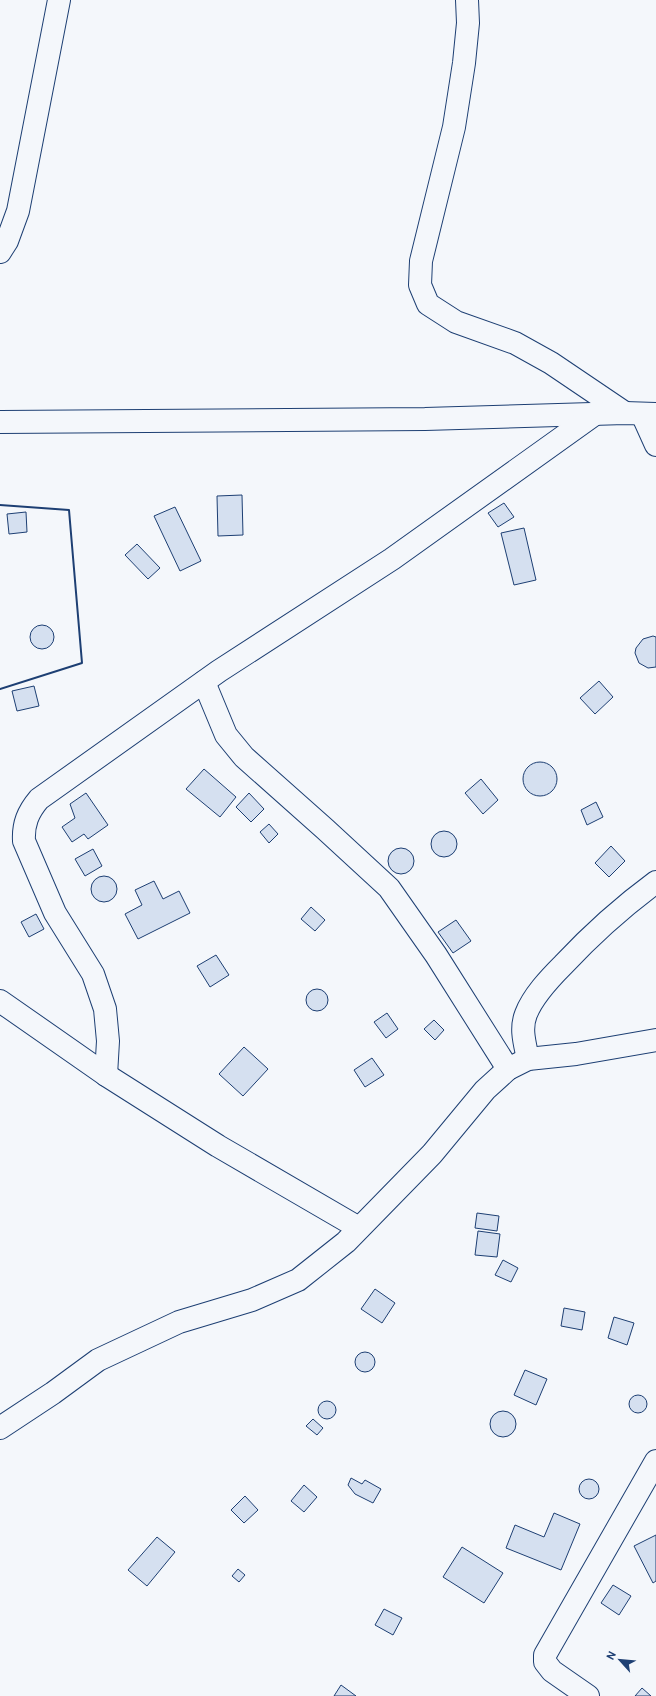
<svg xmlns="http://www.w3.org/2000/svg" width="656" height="1696" viewBox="0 0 656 1696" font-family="Overpass,sans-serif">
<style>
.building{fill:#d5e0f0;stroke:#1d3f73}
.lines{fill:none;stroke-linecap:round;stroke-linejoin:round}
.minor-casing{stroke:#1d3f73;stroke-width:24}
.minor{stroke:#f4f7fb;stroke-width:22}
.wall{stroke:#1d3f73;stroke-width:2}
</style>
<rect width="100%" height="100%" fill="#f4f7fb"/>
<g class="building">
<polygon points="242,495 243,535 218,536 217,496"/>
<polygon points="504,503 514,517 498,527 488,513"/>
<polygon points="175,507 201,561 180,571 154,516"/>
<polygon points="26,512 27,532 9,534 7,514"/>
<polygon points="524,528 536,580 514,585 501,533"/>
<polygon points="137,544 160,568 148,579 125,555"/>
<circle cx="42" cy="637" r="12"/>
<polygon points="653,636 656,637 656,667 648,668 639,663 635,653 636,648 643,639"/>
<polygon points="599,681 613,697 595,714 580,698"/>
<polygon points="34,686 39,706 17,711 12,691"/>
<circle cx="540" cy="779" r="17"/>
<polygon points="204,769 236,797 220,817 186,789"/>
<polygon points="481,779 498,800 483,814 465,793"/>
<polygon points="86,793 108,825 88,839 84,834 72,842 62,827 75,818 70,804"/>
<polygon points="249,793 264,809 251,822 236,807"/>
<polygon points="596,802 603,817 587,825 581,810"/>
<polygon points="269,824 278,834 269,843 260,832"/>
<circle cx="444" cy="844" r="13"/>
<polygon points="611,846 625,861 609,877 595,863"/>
<circle cx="401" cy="861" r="13"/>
<polygon points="93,849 102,866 85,876 75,859"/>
<circle cx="104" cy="889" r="13"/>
<polygon points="154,881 163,899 179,891 190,913 138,939 125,914 142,905 135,890"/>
<polygon points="311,907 325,920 315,931 301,919"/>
<polygon points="36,914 44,929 29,937 21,922"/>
<polygon points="456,920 471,941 453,953 438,932"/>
<polygon points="216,955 229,975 210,987 197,966"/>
<circle cx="317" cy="1000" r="11"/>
<polygon points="387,1013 398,1029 386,1038 374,1022"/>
<polygon points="434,1020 444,1030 435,1040 424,1029"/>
<polygon points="244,1047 268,1069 243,1096 219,1074"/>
<polygon points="372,1058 384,1075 365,1087 354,1070"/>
<polygon points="477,1213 499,1216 497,1231 475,1228"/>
<polygon points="478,1231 500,1234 497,1257 475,1255"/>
<polygon points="503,1260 518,1268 511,1282 495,1275"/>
<polygon points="375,1289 395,1303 382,1323 361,1309"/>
<polygon points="564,1308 585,1312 582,1330 561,1326"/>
<polygon points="614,1317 634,1323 627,1345 608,1338"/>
<circle cx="365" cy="1362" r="10"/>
<polygon points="525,1370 547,1379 536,1405 514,1395"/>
<circle cx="638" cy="1404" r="9"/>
<circle cx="327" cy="1410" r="9"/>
<circle cx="503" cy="1424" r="13"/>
<polygon points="313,1419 323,1428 317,1435 306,1426"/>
<polygon points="351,1478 362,1484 365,1480 381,1489 373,1503 355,1494 348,1485"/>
<circle cx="589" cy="1489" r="10"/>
<polygon points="304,1485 317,1497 304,1512 291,1501"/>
<polygon points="245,1496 258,1510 244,1523 231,1510"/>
<polygon points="554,1513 580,1524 561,1570 506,1548 515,1525 544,1537"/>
<polygon points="656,1535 656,1581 653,1583 634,1546"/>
<polygon points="157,1537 175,1552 147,1586 128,1570"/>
<polygon points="462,1547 503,1573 484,1603 443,1577"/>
<polygon points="238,1569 245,1575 239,1582 232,1576"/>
<polygon points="613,1585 631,1596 619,1615 601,1603"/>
<polygon points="384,1609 402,1618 393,1635 375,1625"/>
<polygon points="341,1685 356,1696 334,1696"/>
<polygon points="642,1688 651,1696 635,1696"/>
</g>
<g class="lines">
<defs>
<g id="minor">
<polyline points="467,0 468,23 464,63 454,127 421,261 420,285 428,304 456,322 515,343 551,363 625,413"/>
<polyline points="0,252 7,241 18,211 59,0"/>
<polyline points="642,414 656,445"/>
<polyline points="0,422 425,419 625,413 656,414"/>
<polyline points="204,682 226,735 244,757 325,829 389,888 436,955 508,1069"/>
<polyline points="0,1001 106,1075 218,1146 359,1228"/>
<path d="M528,1059C525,1044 520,1029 526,1014C533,996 549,979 563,965C592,934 622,907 656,882"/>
<path d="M106,1075L108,1041L105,1009L93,974L55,913L24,841C23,824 28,812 39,799L219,671L392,559L595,414"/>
<polyline points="0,1428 53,1393 98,1360 179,1322 252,1300 298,1280 346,1242 432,1154 485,1090 508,1069 528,1059 576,1054 656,1040"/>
<polyline points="588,1696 552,1671 545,1662 545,1655 656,1461"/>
</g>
</defs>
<use href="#minor" class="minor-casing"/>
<use href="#minor" class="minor"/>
<polyline class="wall" points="0,505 69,510 82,663 0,689"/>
</g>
<g transform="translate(620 1660) rotate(297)" stroke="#f4f7fb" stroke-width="3" paint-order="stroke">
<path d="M0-3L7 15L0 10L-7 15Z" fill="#1d3f73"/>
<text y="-6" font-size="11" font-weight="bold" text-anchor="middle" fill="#1d3f73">N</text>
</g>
</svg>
